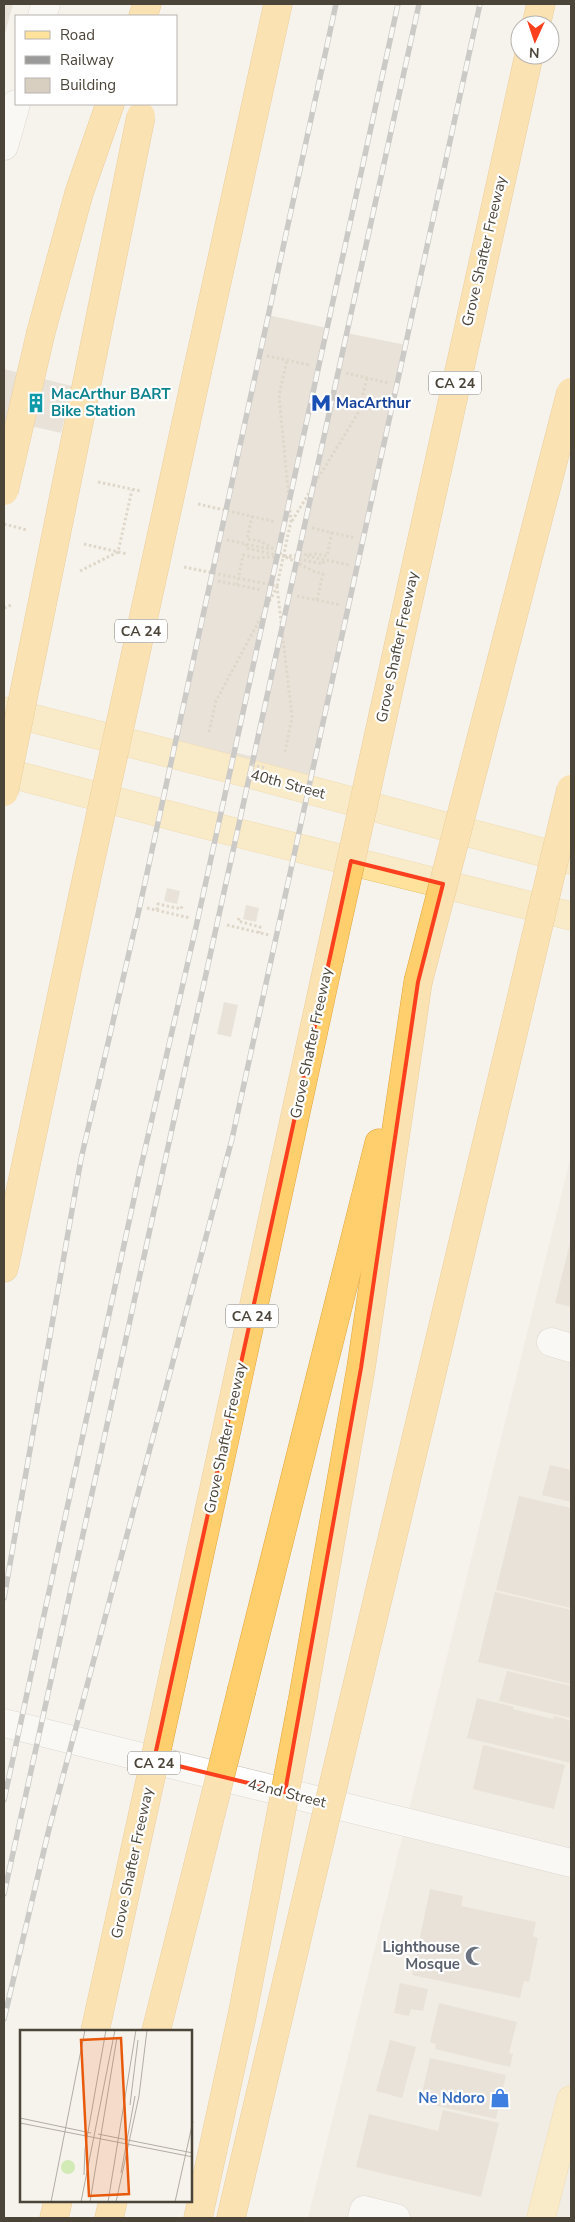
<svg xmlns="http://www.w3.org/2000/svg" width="575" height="2222" viewBox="0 0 575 2222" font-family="'Nunito Sans',sans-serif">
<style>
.residential{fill:#eae5da}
.building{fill:#d8cfc1}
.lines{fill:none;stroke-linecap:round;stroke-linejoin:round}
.minor-casing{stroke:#c2bbae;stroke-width:29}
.major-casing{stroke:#e6c16a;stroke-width:29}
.highway-casing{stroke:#e0a43c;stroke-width:29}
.path{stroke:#c4b79f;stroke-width:3;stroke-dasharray:2.5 2.5;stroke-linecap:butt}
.minor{stroke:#fff;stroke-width:28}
.major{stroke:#ffe39c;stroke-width:28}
.highway{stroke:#ffcf6e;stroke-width:28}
.rail-casing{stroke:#9a9a9a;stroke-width:5.5}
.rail{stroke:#fff;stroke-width:4;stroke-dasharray:11;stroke-linecap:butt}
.highway-bridge-casing{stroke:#e0a43c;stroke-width:29;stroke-linecap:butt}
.path-bridge{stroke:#c4b79f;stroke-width:3;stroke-dasharray:2.5 2.5;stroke-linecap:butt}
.highway-bridge{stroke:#ffcf6e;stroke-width:28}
.marked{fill:none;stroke:#fc3f1d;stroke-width:4;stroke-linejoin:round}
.labels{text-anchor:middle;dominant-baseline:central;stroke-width:4.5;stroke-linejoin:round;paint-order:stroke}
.shield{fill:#fff;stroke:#817c74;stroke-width:1}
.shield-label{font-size:14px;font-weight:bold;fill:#4b4439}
.street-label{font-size:15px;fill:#4b4439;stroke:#fff}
.culture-label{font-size:15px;font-weight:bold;fill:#0d838f;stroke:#fff;text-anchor:start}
.transit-label{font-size:15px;font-weight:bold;fill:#164399;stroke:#fff;text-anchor:start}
.worship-label{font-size:15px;font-weight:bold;fill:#5b616d;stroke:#fff;text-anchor:end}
.shop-label{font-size:15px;font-weight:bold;fill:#366cbe;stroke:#fff;text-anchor:end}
.inset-road{fill:none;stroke:#b2ada4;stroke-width:1}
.view{fill:#e8590c;fill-opacity:0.15;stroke:#e8590c;stroke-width:2.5}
.inset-edge{fill:none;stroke:#4b4439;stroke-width:2.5}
</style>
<rect width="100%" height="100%" fill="#f6f3ec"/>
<polygon class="residential" points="571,1156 571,2218 308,2218"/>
<g class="building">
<polygon points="4,4 13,4 4,37"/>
<polygon points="268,315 327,328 234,752 254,757 347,333 406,345 308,793 170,763"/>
<polygon points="4,369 72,386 61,433 4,420"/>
<polygon points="167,888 180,891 177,904 164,901"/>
<polygon points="246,905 259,908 256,922 243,919"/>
<polygon points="224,1002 238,1005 231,1037 217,1034"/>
<polygon points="571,1239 571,1307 555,1303"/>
<polygon points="550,1465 571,1470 571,1502 542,1495"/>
<polygon points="519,1496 571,1508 571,1608 496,1590"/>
<polygon points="495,1592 571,1610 571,1684 478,1662"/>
<polygon points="507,1671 571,1686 571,1718 499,1701"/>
<polygon points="477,1698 514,1707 513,1709 553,1719 554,1716 571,1721 571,1763 467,1738"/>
<polygon points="483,1745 565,1765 554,1809 473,1789"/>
<polygon points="430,1889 463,1896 461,1906 536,1922 533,1936 538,1938 529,1982 524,1981 520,1998 412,1975"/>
<polygon points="400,1983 428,1989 423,2011 411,2009 409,2016 394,2013"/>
<polygon points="439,2003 517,2022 509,2053 513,2054 510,2067 435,2049 436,2044 430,2042"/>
<polygon points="390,2040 416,2047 402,2098 376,2091"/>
<polygon points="430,2058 506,2075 496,2119 420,2102"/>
<polygon points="443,2110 499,2123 481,2197 356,2167 369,2114 438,2131"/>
</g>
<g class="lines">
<defs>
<g id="minor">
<polyline points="42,16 46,4"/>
<polyline points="4,146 16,104"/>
<polyline points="551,1342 571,1348"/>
<polyline points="4,1723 571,1863"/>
<polyline points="362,2218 364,2210 396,2218"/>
</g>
<g id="major">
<polyline points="4,711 239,771 571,860"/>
<polyline points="4,772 226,830 571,916"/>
<polyline points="541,2218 571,2100"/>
</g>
<g id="highway">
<polyline points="143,16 147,4"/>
<polyline points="536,25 541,4"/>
<polyline points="41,332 79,193 110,104"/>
<polyline points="198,368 278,4"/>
<polyline points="384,711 529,55"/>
<polyline points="4,1268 83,895"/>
<polyline points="174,1672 329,960"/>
<polyline points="242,1689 379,1143"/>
<polyline points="302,1703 361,1368 418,982"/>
<polyline points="350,1715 519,1008"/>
<polyline points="95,2031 134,1854"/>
<polyline points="156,2031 197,1869"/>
<polyline points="54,2218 58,2201"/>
<polyline points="109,2218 113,2201"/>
<polyline points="198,2218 242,2016 267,1887"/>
<polyline points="231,2218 307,1896"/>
</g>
</defs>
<use href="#minor" class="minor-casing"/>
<use href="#major" class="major-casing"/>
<use href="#highway" class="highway-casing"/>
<g class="path">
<polyline points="267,356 310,365"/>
<polyline points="346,373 389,383"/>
<polyline points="98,482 141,491"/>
<polyline points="198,504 276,522"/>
<polyline points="292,521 358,413 367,378"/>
<polyline points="4,524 27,530"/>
<polyline points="312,528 355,538"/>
<polyline points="227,540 270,549"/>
<polyline points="84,544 127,554"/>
<polyline points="246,544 246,548 281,556"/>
<polyline points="307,556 349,565"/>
<polyline points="289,557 323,564 324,559"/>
<polyline points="184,567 277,586 291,521 279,395 287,360"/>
<polyline points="80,571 118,552 132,490"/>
<polyline points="218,581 261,590"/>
<polyline points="237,585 243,555 257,558 284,556 261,541 247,539 252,516"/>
<polyline points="277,586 292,717 285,752"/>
<polyline points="297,596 341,605"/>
<polyline points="317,600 323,574 313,571 284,556 316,554 327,556 332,532"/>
<polyline points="4,608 11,605"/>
<polyline points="209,732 216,701 277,587"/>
<polyline points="147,908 190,918"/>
<polyline points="157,910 158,904 181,909 182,906"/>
<polyline points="239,918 238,921 260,927 259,933"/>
<polyline points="227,925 269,935"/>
</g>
<use href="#minor" class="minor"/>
<use href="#major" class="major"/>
<use href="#highway" class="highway"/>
<defs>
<g id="rail">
<polyline points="4,1598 81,1159 139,910 336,4"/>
<polyline points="4,1800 140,1171 196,927 398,4"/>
<polyline points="4,1894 419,4"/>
<polyline points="4,2019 49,1829 232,1139 480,4"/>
</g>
</defs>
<use href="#rail" class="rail-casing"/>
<use href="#rail" class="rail"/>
<defs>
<g id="highway-bridge">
<polyline points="4,491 41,332"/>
<polyline points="4,792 141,116"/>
<polyline points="83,895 198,368"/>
<polyline points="329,960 384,711"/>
<polyline points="418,982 571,392"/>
<polyline points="519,1008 571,789"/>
<polyline points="134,1854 174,1672"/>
<polyline points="197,1869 242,1689"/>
<polyline points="267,1887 302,1703"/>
<polyline points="307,1896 350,1715"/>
</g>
</defs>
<use href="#highway-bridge" class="highway-bridge-casing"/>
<polyline class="path-bridge" points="252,765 267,768"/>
<use href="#highway-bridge" class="highway-bridge"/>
</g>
<path d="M0 0H575V2222H0ZM351,861L443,884L418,982L361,1368L285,1792L154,1760Z" fill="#f6f3ec" fill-opacity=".55" fill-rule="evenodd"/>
<path class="marked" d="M351,861L443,884L418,982L361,1368L285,1792L154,1760Z"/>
<defs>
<symbol id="building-bare" viewBox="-9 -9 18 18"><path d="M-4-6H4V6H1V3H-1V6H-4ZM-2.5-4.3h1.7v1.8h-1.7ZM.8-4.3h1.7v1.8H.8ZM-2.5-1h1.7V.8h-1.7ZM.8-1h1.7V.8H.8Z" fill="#0f9aa8" stroke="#fff" stroke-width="2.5" paint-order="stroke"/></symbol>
<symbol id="metro-bare" viewBox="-9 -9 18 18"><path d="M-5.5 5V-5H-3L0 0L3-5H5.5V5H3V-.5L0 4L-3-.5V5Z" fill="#1a4fb4" stroke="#fff" stroke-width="2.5" paint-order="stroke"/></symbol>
<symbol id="mosque-bare" viewBox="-9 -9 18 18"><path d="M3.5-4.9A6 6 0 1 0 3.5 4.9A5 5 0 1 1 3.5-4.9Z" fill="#6b7280" stroke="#fff" stroke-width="2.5" paint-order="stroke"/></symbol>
<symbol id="shop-bare" viewBox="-9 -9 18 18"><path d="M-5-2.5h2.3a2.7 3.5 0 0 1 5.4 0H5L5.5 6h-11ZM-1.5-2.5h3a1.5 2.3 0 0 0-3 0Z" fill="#3f7fe0" stroke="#fff" stroke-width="2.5" paint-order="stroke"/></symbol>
</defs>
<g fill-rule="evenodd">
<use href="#building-bare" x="22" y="389" width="28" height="28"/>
<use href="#metro-bare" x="307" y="389" width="28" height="28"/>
<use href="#mosque-bare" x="461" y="1942" width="28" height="28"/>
<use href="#shop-bare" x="486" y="2084" width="28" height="28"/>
</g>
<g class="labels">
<g class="shield">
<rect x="429" y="371.5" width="52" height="23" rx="4"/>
<rect x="115" y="619.5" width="52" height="23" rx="4"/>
<rect x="226" y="1304.5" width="52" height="23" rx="4"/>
<rect x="128" y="1751.5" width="52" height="23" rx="4"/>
</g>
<g class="shield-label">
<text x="455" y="383">CA 24</text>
<text x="141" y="631">CA 24</text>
<text x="252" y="1316">CA 24</text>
<text x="154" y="1763">CA 24</text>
</g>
<g class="street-label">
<text transform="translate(484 251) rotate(-77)">Grove Shafter Freeway</text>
<text transform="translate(397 647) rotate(-78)">Grove Shafter Freeway</text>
<text transform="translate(288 784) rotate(15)">40th Street</text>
<text transform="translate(311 1043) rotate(-78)">Grove Shafter Freeway</text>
<text transform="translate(225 1438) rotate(-78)">Grove Shafter Freeway</text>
<text transform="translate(287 1793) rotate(14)">42nd Street</text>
<text transform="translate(132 1863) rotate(-78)">Grove Shafter Freeway</text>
</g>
<g class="culture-label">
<text x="51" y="394">MacArthur BART<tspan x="51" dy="17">Bike Station</tspan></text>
</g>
<g class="transit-label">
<text x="336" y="403">MacArthur</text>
</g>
<g class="worship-label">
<text x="460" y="1947">Lighthouse<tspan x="460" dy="17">Mosque</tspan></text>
</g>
<g class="shop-label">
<text x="485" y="2098">Ne Ndoro</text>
</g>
</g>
<g transform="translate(20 2030)">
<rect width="172" height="172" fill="#f6f3ec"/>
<path d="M41 137a7 7 0 1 1 14 0a7 7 0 1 1-14 0Z" fill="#d2eab5"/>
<path class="inset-road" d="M110,75L118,10M0,88L71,103M0,93L173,127M78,104L173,123M101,143L115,66M64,145L65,119L86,0M31,172L65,0M61,172L95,0M70,172L97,7M88,172L116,0M96,172L119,66L127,0M155,172L173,91"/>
<path class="view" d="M101,8L109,164L69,166L61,10Z"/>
<rect width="172" height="172" class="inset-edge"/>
</g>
<rect width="575" height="2222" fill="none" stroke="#4b4439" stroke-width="10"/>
<rect x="15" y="15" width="162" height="90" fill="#ffffff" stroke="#b7b4b0"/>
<rect x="25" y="31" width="25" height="8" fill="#ffe39c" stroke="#b7b4b0"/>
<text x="60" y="40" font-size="15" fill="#4b4439">Road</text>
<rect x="25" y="56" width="25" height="8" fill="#9a9a9a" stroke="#b7b4b0"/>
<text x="60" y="65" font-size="15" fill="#4b4439">Railway</text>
<rect x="25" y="78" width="25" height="15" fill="#d8cfc1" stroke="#b7b4b0"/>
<text x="60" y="90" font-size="15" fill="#4b4439">Building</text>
<g transform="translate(535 40) rotate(183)"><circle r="24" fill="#ffffff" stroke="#b7b4b0"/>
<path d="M0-4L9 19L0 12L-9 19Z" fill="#fc3f1d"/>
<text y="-8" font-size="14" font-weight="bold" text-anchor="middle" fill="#4b4439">N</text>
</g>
</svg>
